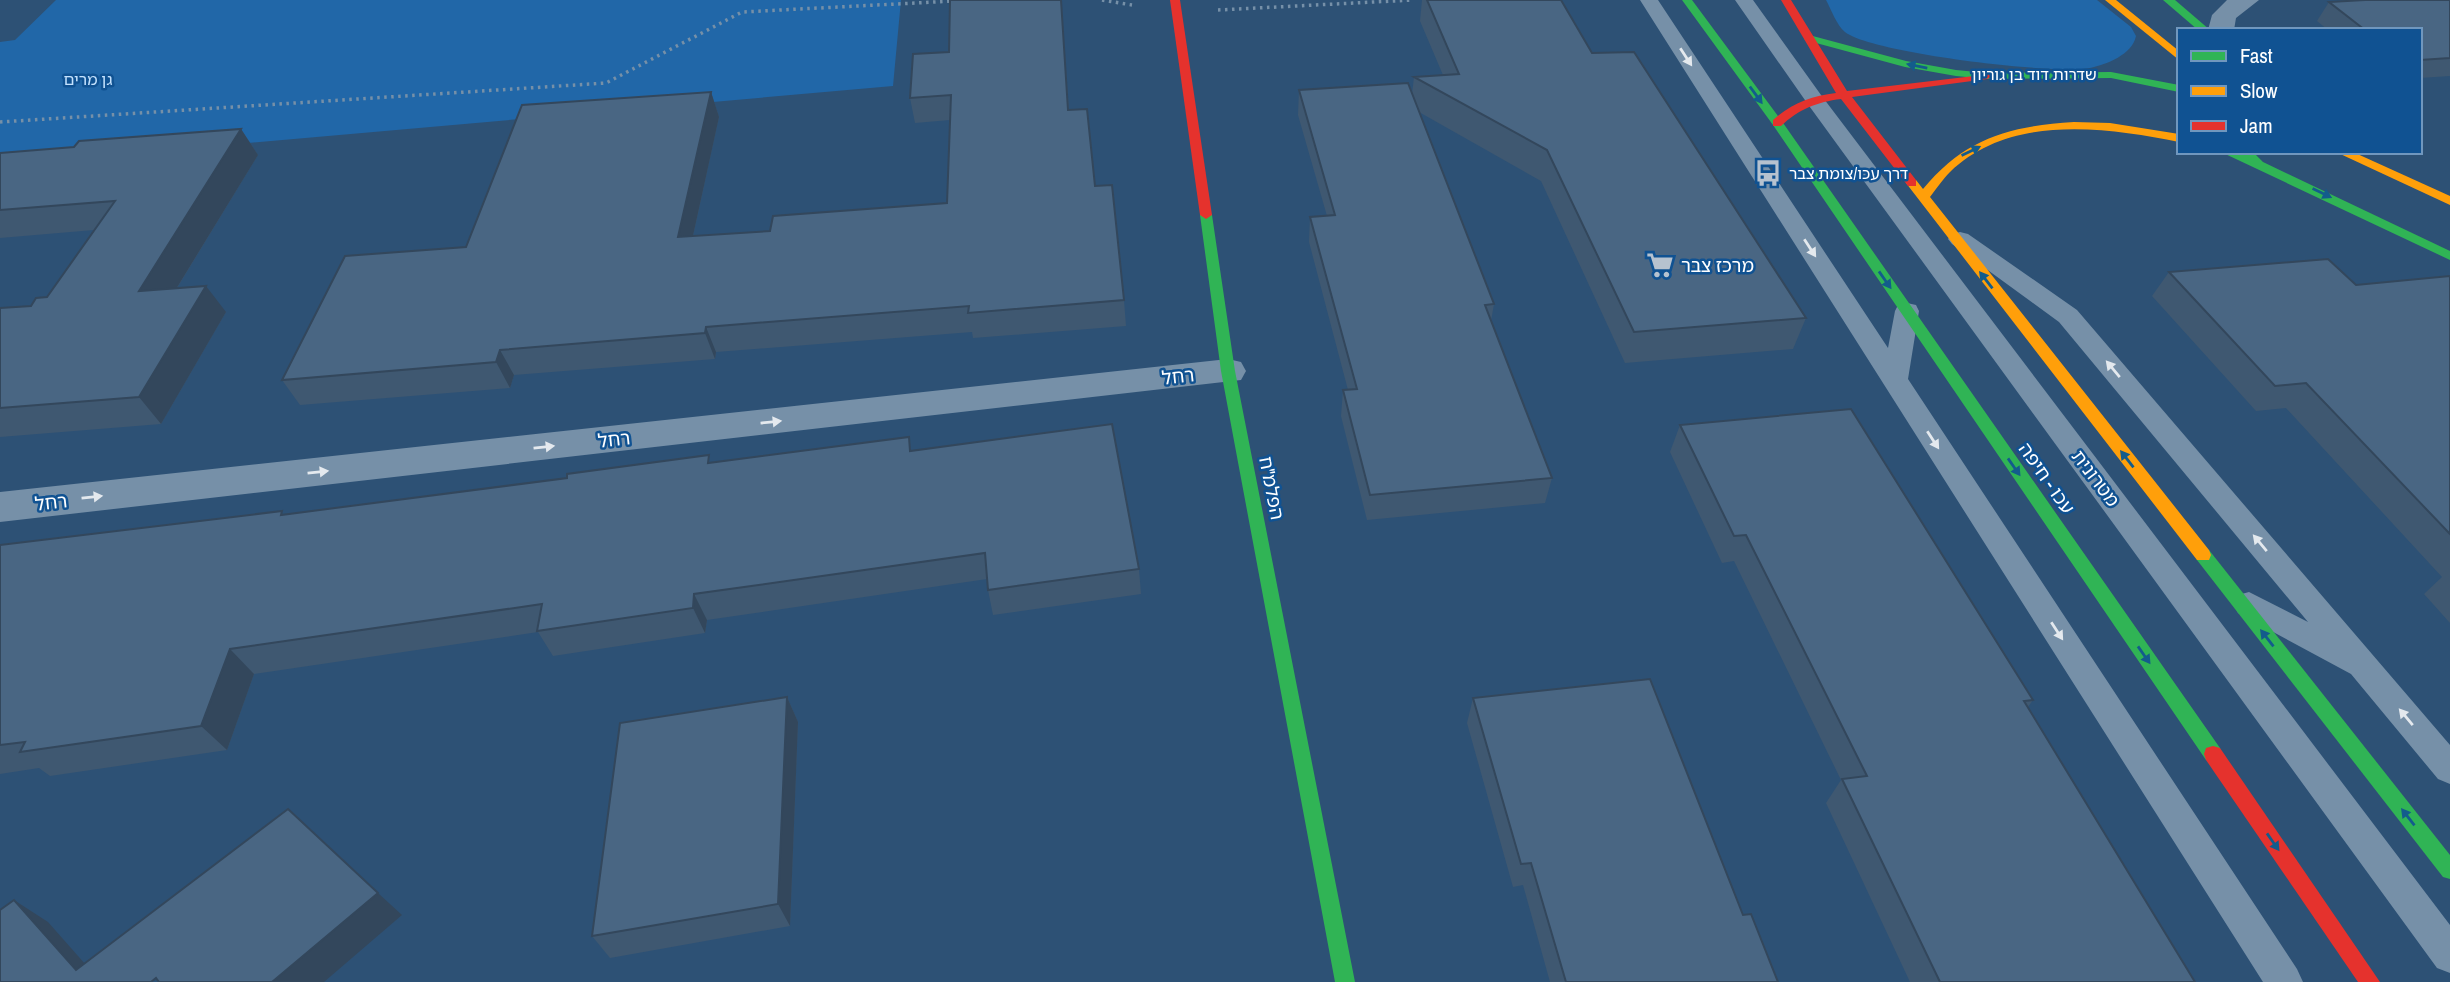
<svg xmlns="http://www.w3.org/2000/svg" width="2450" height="982" viewBox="0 0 2450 982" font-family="'Archivo Narrow','Noto Sans Hebrew',sans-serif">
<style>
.green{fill:#2167a8}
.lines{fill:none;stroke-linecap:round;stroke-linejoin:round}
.path{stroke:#7690a8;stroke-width:3.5;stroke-dasharray:2.5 4.5;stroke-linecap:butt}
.lane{fill:#7690a8;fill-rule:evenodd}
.street{fill:#7690a8;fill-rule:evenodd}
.fast{fill:#30b455;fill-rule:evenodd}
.slow{fill:#ff9f0a;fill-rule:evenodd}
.jam{fill:#e5322d;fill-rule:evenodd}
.wall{fill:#3f5871}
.shaded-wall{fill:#33475c}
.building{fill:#496683;stroke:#33475c;stroke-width:2}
.oneway{fill:#e4e9ee}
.oneway2{fill:#135c8c}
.labels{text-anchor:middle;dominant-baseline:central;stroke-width:5;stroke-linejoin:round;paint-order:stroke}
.far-street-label{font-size:16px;fill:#fff;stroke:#105292}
.far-park-label{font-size:16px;fill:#c4e2fe;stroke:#105292}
.far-poi-label{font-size:16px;fill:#fff;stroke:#105292;text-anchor:start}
.poi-label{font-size:19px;fill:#fff;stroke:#105292;text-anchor:start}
.street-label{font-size:19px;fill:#fff;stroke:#105292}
</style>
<rect width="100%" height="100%" fill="#2d5175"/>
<g class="green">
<polygon points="56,0 901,0 893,86 0,165 0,42 15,40"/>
<path d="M1826,0H2097L2131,27L2136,36C2132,55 2107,64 2090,68C2056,75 1871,53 1845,32C1837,26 1831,9 1826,0Z"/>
</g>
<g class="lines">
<g class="path">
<polyline points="1102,0 1132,5"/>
<polyline points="1218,10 1413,0"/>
<polyline points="0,122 606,83 742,12 954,1"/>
</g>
<g class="lane">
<polygon points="1640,0 1658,0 1888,348 1895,311 1898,305 1907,303 1916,305 1919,311 1908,379 2297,969 2303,982 2263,982"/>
<polygon points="1735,0 1753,0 1821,95 2450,925 2450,973 2437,968 1807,103"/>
<polygon points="1960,232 1968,234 2077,310 2450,745 2450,784 2438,779 2351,674 2238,613 2234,604 2238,595 2249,592 2308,622 2059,322 1952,244 1948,239 1952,234"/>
</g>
<g class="street">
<polygon points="2227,0 2259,0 2236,18 2234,30 2208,30 2212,15"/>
<polygon points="1228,359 1241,362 1246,371 1241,380 0,522 0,492"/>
</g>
<g class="fast">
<polygon points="1682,0 1692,0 1781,120 2220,748 2222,754 2220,760 2213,762 2206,760 1773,125"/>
<polygon points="2163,0 2175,0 2210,30 2198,30"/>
<polygon points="1809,35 1906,61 1956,70 1987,73 2111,72 2179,85 2179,92 2111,78 1987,79 1956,76 1905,67 1805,40 1804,38"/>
<polygon points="2221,152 2253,152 2263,162 2450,251 2450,260"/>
<polygon points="1206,211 1212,215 1235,371 1355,982 1335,982 1221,371 1200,215"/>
<polygon points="2203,549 2209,550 2450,855 2450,879 2443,877 2197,560 2195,555 2197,550"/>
</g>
<g class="slow">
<polygon points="2105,0 2116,0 2179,51 2179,60"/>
<path d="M2074,122L2110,123L2179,134V142C2105,127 2010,114 1950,172C1943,179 1936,189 1930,197L2209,550L2211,555L2209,560H2197L1906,183L1908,180H1916L1923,189C1965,138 2010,126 2074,122Z"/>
<polygon points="2336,152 2353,152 2450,196 2450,205"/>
</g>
<g class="jam">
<polygon points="1170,0 1180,0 1212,215 1206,219 1200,215"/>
<path d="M1781,0H1791L1847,91L1991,74L1993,76L1987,79L1852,97L1916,180V186H1908L1841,99C1817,102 1799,109 1781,126H1773V120C1792,103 1811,96 1836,93Z"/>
<polygon points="2213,746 2220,748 2380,982 2358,982 2206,760 2204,754 2206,748"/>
</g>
</g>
<g class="wall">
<polygon points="1061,0 1069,110 1095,186 1124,300 1126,326 973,338 972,332 716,352 715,359 514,375 510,388 300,405 282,380 466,247 711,92 719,117 693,236 770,231 947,203 950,120 915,123 910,98 949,52"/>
<polygon points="1422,0 1561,0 1592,53 1806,318 1793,349 1625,363 1541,181 1419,112 1494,304 1491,321 1552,478 1545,503 1367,520 1341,416 1343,390 1348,390 1309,242 1310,217 1327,216 1298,115 1299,90 1412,94 1414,77 1443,75 1420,21"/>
<polygon points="2450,0 2450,76 2420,78 2420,30 2328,30 2317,21 2329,2"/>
<polygon points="241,129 258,155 177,288 226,312 161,424 0,437 0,308 31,306 47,297 94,230 0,238 0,153 74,147"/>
<polygon points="2169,272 2356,285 2450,276 2450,623 2424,594 2442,577 2286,408 2256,411 2152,296"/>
<polygon points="1680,425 2033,700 2028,707 2195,982 1910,982 1826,803 1841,780 1734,561 1722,563 1670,452"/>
<polygon points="913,450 1139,569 1141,594 993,615 988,590 987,579 707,620 705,633 553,656 538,632 254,674 227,750 50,776 39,768 0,774 0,545 285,515 712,462"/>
<polygon points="787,697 798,722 790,926 610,958 592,936"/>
<polygon points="1473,698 1743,915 1778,982 1550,982 1523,885 1513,887 1467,723"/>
</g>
<g class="shaded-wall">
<polygon points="711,92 719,117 687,263 678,237"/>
<polygon points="241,129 258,155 159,317 139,291"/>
<polygon points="206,286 226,312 161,424 139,397"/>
<polygon points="706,327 716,352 715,359 705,333"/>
<polygon points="500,350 514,375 510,388 496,362"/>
<polygon points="694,594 707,620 705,633 693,608"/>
<polygon points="230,649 254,674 227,750 201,726"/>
<polygon points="787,697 798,722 790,926 778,904"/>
<polygon points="378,893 402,915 324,982 272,982"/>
<polygon points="14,900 48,922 101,982 76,970"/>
</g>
<g class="building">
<polygon points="950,0 1061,0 1068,110 1087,109 1095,186 1112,185 1124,300 968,313 969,306 706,327 705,333 500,350 496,362 282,380 345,256 466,247 522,105 711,92 678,237 770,231 773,216 947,203 951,95 910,98 913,54 949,52"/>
<polygon points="1427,0 1561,0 1592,53 1634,52 1806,318 1634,332 1547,150 1414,77 1459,74"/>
<polygon points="2365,0 2450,0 2450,58 2420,60 2420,30 2365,30 2329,2"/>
<polygon points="1408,83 1494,304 1485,305 1552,478 1370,495 1343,390 1357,389 1310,217 1335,215 1299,90"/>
<polygon points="241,129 139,291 206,286 139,397 0,408 0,308 31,306 36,298 47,297 115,201 0,210 0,153 74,147 79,141"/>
<polygon points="2328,259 2356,285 2450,276 2450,534 2306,383 2275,386 2169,272"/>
<polygon points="1851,409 2033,700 2024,701 2195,982 1940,982 1842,779 1867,776 1746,535 1734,536 1680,425"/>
<polygon points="1112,424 1139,569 988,590 985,553 694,594 693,608 537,631 542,604 230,649 201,726 20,752 25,742 0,745 0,545 282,511 281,515 567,478 567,474 709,455 708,463 909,437 910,451"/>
<polygon points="1650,679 1743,915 1751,914 1778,982 1566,982 1531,863 1521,864 1473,698"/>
<polygon points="787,697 778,904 592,936 620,723"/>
<polygon points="288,809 378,893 272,982 159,982 156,978 151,982 0,982 0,910 14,900 76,970"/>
</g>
<defs><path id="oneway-solid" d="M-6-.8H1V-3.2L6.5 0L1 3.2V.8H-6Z" transform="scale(1.75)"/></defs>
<g class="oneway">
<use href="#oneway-solid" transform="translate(1686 57) rotate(57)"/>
<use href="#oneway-solid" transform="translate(1810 248) rotate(57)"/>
<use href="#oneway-solid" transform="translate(2113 369) rotate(-130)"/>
<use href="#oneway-solid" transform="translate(771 422) rotate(-6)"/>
<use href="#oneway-solid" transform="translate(1933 440) rotate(57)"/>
<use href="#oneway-solid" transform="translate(544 447) rotate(-6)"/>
<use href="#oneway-solid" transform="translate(318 472) rotate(-6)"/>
<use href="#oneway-solid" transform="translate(92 497) rotate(-6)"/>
<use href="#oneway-solid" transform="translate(2260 543) rotate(-130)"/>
<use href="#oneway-solid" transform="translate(2057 631) rotate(57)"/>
<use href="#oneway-solid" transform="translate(2406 717) rotate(-130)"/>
</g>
<g class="oneway2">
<use href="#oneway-solid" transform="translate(1917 66) rotate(-169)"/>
<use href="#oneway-solid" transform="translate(1756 95) rotate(54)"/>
<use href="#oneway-solid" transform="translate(1971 151) rotate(-26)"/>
<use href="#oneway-solid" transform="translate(2322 193) rotate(26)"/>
<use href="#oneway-solid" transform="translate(1885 280) rotate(55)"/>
<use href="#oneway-solid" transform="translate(1986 280) rotate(-128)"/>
<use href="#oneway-solid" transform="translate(2127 459) rotate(-128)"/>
<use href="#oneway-solid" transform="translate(2014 467) rotate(55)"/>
<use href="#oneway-solid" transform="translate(2267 638) rotate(-128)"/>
<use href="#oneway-solid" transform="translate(2144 655) rotate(55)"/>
<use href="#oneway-solid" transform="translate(2408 817) rotate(-128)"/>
<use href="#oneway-solid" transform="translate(2273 842) rotate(55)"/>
</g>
<defs>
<symbol id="bus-bare" viewBox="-9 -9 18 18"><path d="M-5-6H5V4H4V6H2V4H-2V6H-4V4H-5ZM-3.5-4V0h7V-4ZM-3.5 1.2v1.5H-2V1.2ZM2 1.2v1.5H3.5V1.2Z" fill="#b6c2cf" stroke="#105292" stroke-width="2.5" paint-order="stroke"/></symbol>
<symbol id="supermarket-bare" viewBox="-9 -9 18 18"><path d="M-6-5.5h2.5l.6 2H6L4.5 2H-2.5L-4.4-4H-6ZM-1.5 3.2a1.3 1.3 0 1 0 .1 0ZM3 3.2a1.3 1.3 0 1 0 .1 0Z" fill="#b6c2cf" stroke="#105292" stroke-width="2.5" paint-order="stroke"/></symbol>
</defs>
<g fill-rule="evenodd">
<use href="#bus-bare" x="1749" y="154" width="38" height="38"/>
<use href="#supermarket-bare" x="1641" y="246" width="38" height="38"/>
</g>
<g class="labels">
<g class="far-street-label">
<text x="2034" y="74">שדרות דוד בן גוריון</text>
</g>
<g class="far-park-label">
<text x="88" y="79">גן מרים</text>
</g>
<g class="far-poi-label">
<text x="1789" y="173">דרך עכו/צומת צבר</text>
</g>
<g class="poi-label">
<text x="1681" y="265">מרכז צבר</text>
</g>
<g class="street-label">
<text transform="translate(1178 376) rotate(-6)">רחל</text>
<text transform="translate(614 439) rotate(-6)">רחל</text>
<text transform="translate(2047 478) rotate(55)">עכו - חיפה</text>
<text transform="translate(2096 478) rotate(53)">מטרונית</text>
<text transform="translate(1272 488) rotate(79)">הפלמ"ח</text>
<text transform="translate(51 502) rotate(-6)">רחל</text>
</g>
</g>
<rect x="2177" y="28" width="245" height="126" fill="#105292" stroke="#7097be" stroke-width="2"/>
<rect x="2191" y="51" width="35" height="10" fill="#30b455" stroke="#7097be" stroke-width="2"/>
<text x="2240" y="63" font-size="21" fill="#ffffff">Fast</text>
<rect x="2191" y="86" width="35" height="10" fill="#ff9f0a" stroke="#7097be" stroke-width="2"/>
<text x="2240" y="98" font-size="21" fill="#ffffff">Slow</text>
<rect x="2191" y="121" width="35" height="10" fill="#e5322d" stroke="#7097be" stroke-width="2"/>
<text x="2240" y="133" font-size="21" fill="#ffffff">Jam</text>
</svg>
